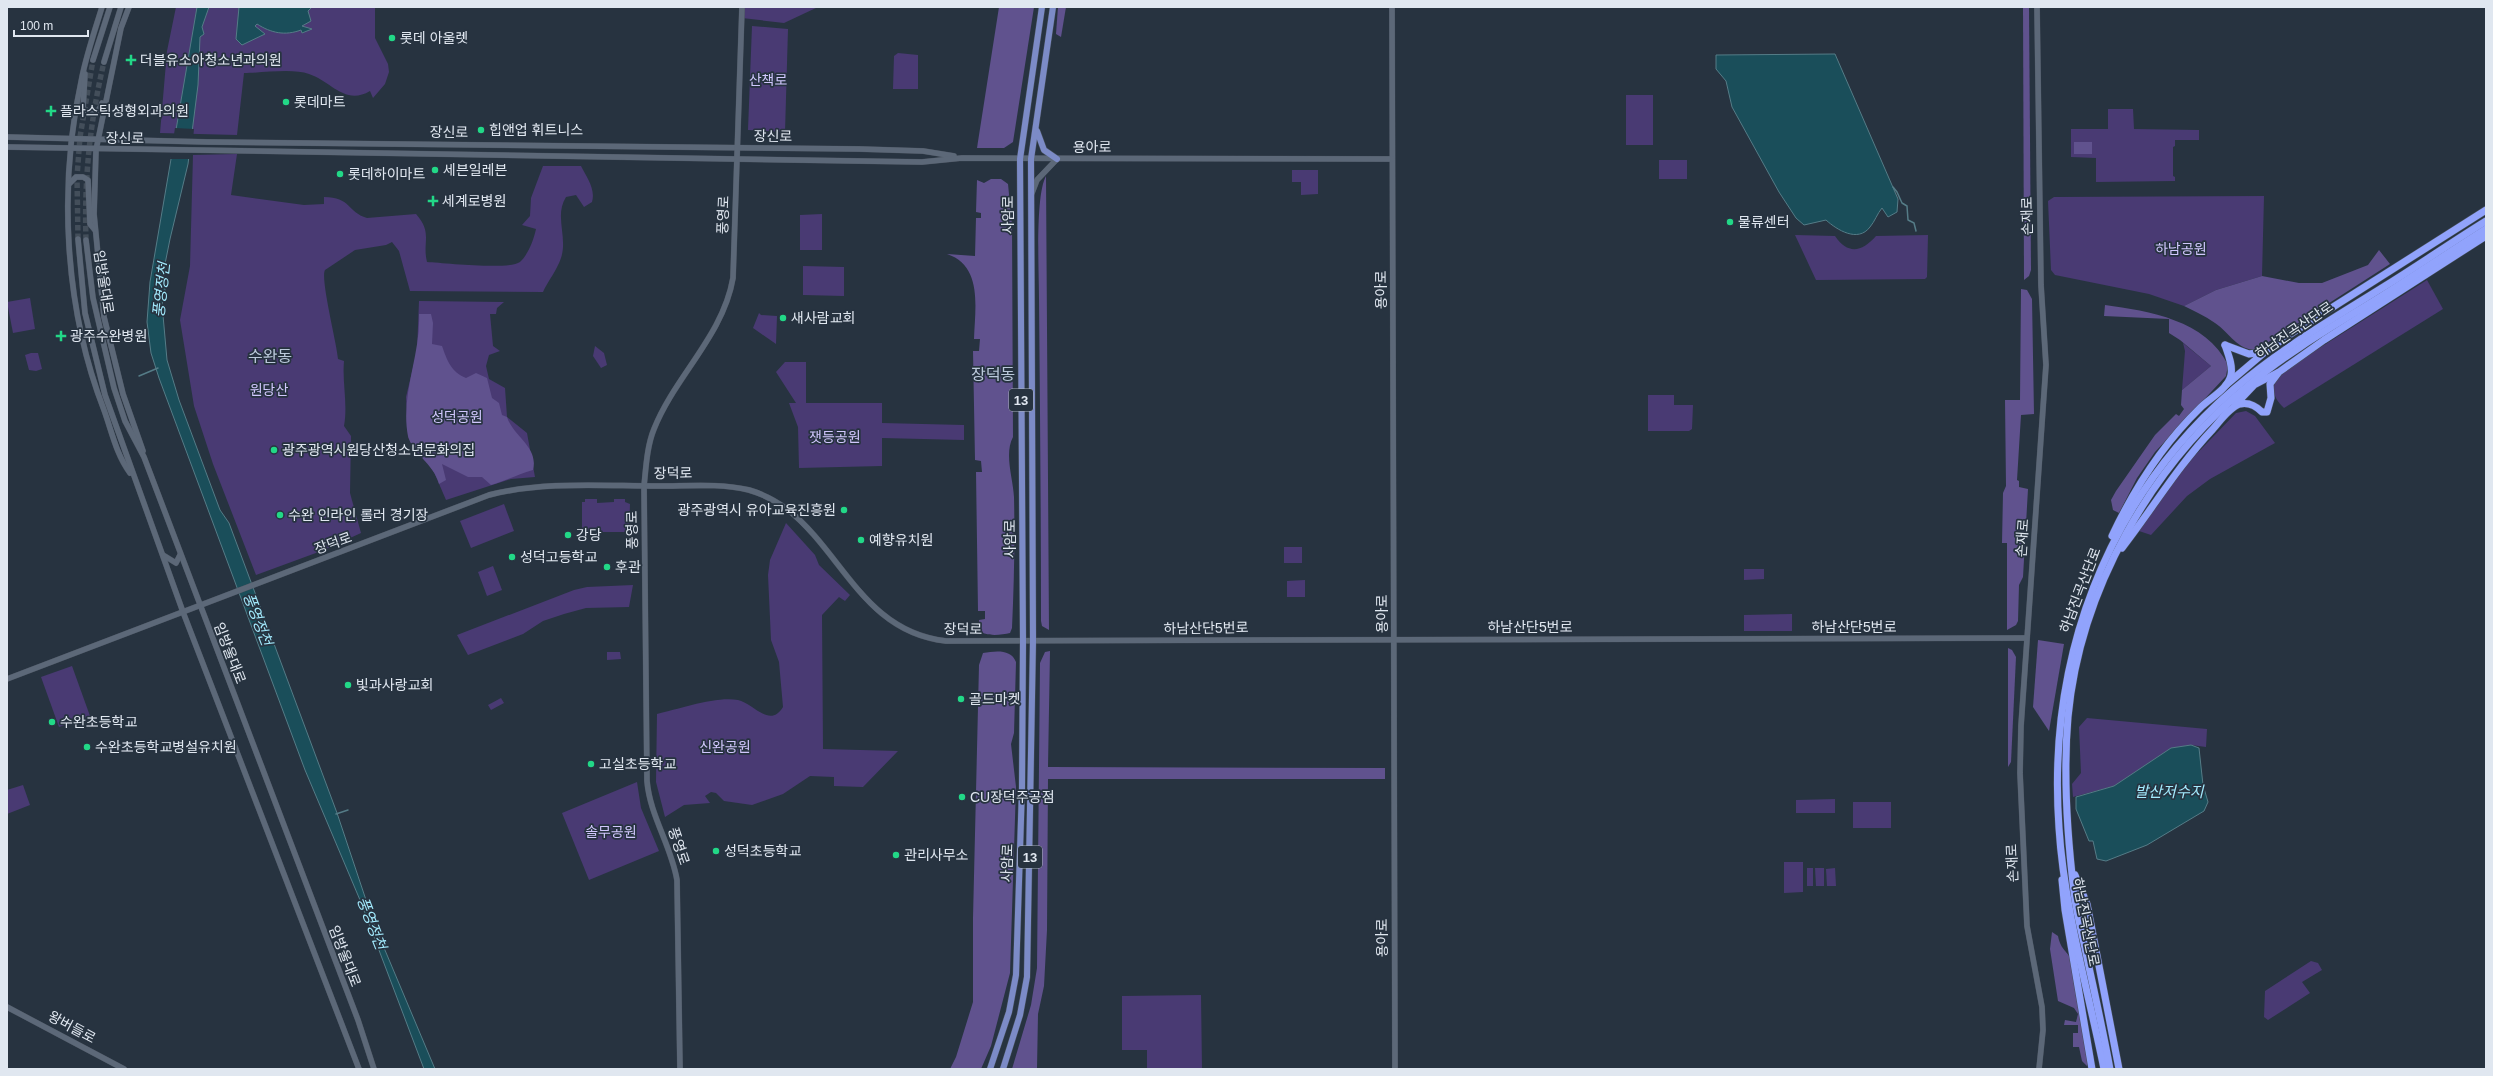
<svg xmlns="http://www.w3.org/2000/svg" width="2493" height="1076" viewBox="0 0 2493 1076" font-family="Arial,'Noto Sans KR',sans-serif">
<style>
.green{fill:#493a73}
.forest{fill:#60528e}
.water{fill:#1a4e5a;stroke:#557c87}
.pier{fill:#273340}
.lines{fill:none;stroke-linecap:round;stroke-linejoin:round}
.stream{stroke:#557c87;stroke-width:1.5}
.secondary-tunnel{stroke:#434e5a;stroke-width:5.5;stroke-dasharray:5.5 3;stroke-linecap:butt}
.secondary-casing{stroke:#464f5b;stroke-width:6}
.primary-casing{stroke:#464f5b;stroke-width:7}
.highway-casing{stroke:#464f5b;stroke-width:8}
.secondary{stroke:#5c6878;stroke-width:5.5}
.primary{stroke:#7c8bc7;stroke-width:6}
.highway{stroke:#91a3fc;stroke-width:7}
.poi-dot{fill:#22d887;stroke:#273340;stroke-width:1.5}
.labels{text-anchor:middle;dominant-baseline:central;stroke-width:3.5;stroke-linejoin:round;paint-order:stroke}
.shield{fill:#273340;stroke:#a8b1bb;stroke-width:1}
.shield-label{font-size:13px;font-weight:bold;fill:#e0e7f0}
.poi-label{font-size:14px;fill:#e0e7f0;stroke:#273340;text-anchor:start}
.park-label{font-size:14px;fill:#d1c7fd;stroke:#273340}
.street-label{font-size:14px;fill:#e0e7f0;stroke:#273340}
.water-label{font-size:15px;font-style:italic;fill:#a3ebfe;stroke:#273340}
.quarter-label{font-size:16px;fill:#bbc9db;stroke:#273340}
</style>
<rect width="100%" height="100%" fill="#273340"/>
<g class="green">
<path d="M176,7H197L195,18L208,11L209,7H375V38L388,64L389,72L385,84L373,98L370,91C345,106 331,81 309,74C293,68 262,73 244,73L237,135L160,133L167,51Z"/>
<polygon points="743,7 818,7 784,23 742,18"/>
<polygon points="752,26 788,29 785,132 748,130"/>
<polygon points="898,53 918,55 918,89 893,89 894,56"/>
<rect x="1626" y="95" width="27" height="50"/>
<polygon points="2108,109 2133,109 2134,129 2199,130 2199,140 2175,140 2175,146 2173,147 2173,176 2175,177 2175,181 2096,182 2096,158 2071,157 2071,129 2108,129"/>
<path d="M237,154L231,195L304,205L324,204V197C351,197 347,212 367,218L416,214C433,233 422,242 427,262C444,263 509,270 520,262C528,255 534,239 536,229L522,225L530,216L531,198L543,166H581C586,176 596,189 592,202L584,207L576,195L566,197C554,216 568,237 561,258C557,270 548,281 543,292L410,291L399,251L392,242L386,245L355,250L325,270C320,278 337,344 338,359L344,361C342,383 348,404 344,426L351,436L350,493L361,533L324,550L256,575L213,464L194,406L180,320L190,266L193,155Z"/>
<rect x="1659" y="160" width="28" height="19"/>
<polygon points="1292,170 1318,170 1318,194 1301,195 1301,182 1292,182"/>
<polygon points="2264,196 2262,276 2216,290 2184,306 2149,294 2055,275 2051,270 2048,201 2054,197"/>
<polygon points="822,214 822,250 800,250 800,215"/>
<path d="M1795,235L1835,236C1848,255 1862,252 1876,236L1928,235L1927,277L1925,279L1816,280Z"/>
<polygon points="803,266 844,267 844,296 803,295"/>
<path d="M2427,280L2443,309L2284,408C2274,399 2270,388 2278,376L2313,352Z"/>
<polygon points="30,298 35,329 13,333 7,302"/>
<polygon points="419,301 504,302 497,308 496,314 490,314 493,346 500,351 489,355 486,366 489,379 505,388 507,417 527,433 535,477 511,479 446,500 434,472 422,455 415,450 408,437 406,397 417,351"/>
<polygon points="759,313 761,315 777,316 776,344 753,328"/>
<polygon points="2183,343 2211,366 2182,390 2185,351"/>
<polygon points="595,346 604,353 607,365 601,368 593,356"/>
<polygon points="31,353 38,353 42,369 36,371 29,370 25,355"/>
<polygon points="785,362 806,362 806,403 882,403 882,423 964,425 964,440 882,438 882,466 799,468 798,427 789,403 796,403 776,372"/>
<polygon points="1648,395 1674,395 1674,405 1693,405 1692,429 1689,431 1648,431"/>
<polygon points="2246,411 2255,416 2275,443 2210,479 2187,496 2151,535 2139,531 2180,471 2236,413"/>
<polygon points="585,499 597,499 597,503 614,502 614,499 625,499 625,502 630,504 629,532 582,532 582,502 585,502"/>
<polygon points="504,504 514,531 471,548 460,521"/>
<path d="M786,523L815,555L819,565L850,595L845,601L839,597L822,615L823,749L898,751L863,787L834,786V777L810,776L783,794L752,805L724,801L716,793L711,792L705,796L710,803L684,805L665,817L656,782L657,714C679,709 716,696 738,700C753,703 770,729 783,707L779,662L771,640L768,575L770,560Z"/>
<rect x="1284" y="547" width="18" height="16"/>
<polygon points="493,566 502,590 487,596 478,572"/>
<polygon points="1744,569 1764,569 1764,579 1744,580"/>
<polygon points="1305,580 1305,597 1287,597 1287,581"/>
<polygon points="633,585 629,607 586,608 564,614 543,621 523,634 468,655 457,635 574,590 587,587"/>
<polygon points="1792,614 1792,631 1744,631 1744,615"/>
<polygon points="607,652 620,652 621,659 607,660"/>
<polygon points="72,666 90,716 59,727 41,677"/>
<polygon points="501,698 504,703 491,710 488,705"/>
<polygon points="2087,718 2207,729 2206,747 2191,745 2171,748 2114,786 2073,797 2072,784 2081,773 2079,727"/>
<polygon points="637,782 641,808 659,851 589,880 562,813"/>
<polygon points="23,785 30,805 7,814 7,790"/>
<polygon points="1835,799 1835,813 1796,813 1796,800"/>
<rect x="1853" y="802" width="38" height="26"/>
<polygon points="1784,862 1803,862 1803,892 1784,893"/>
<rect x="1807" y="868" width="6" height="18"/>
<polygon points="1815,868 1824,868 1824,886 1816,886"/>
<polygon points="1835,868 1836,886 1827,886 1826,869"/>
<polygon points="2311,961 2318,963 2322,970 2302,982 2310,993 2268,1020 2264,1017 2265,991"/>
<polygon points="1201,995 1202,1069 1147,1069 1147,1050 1122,1050 1122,996"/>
</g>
<g class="forest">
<polygon points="999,7 1034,7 1013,142 1004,148 977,148"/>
<polygon points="1058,7 1066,7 1061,37 1056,34"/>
<polygon points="2023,7 2029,7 2031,270 2029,276 2024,280"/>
<rect x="2074" y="142" width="18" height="12"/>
<path d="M1046,176L1049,630L1042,626L1041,621C1041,514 1040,406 1039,299C1039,272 1035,196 1046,176Z"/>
<path d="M991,179H1001L1008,184L1012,225L1013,437C1004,454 1013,478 1014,497C1015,541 1014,585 1012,628L1010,633C1001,635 985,637 979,630V620L985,619V611H978L976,472H982L981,461L975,460L973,351H979L980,339H974C975,308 983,266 947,254L975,256L976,218H981V213L976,212L977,180L984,183Z"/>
<path d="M2379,250L2390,264L2256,350C2237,350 2230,333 2215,323C2205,316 2194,311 2184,306L2216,290L2262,276L2299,283H2322L2368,265Z"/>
<polygon points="2021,289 2027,290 2032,299 2034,414 2021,415 2017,480 2019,481 2019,487 2028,489 2023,577 2019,585 2018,621 2016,625 2007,630 2007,543 2002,543 2003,493 2006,486 2005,400 2020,400"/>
<path d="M2105,305C2149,311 2206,320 2228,365L2226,376L2155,452L2137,478L2119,513L2113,510L2111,500L2116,491L2155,435L2176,414L2179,416L2184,409L2181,405L2182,390L2211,366L2180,340L2169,333V319L2104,316Z"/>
<path d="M419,314H431L433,323L432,344L442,346C447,360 451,372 466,378L476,373L487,378L492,398L499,403L502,415L507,417C513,436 539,447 533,470C518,474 506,481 491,485L482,477H468L442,464L446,480L439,484C434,464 412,453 408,436C400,394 421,355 419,314Z"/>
<polygon points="2038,640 2064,644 2049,731 2033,707"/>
<polygon points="2008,648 2012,650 2016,657 2011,762 2008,767"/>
<polygon points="1050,651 1048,767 1385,768 1385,779 1048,779 1047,930 1044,986 1038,1014 1037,1069 1012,1069 1031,1005 1037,968 1040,663 1045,652"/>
<path d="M983,653C996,651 1011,649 1016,662L1014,733L1011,744L1016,787L1010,973L991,1046L981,1069H950L956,1057L973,1002V918L979,665Z"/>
<path d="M2052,932L2058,936C2061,951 2068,951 2071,960C2081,993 2081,1028 2088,1062L2087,1066L2082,1061L2079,1047H2073V1033H2078V1025H2064L2065,1020L2076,1022L2078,1014L2074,1008L2058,1001L2050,949Z"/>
</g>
<g class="water">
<polygon points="197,7 209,7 202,27 204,34 200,37 198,85 188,164 170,239 164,269 165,292 162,304 167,360 179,400 220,510 229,523 337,813 374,924 435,1069 424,1069 360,900 305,770 159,378 151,353 147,322 150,282"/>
<path d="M239,7H312L308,11L311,21L302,26L312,29L302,33L301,30C285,36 271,33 257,24L255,26L265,34L242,45L236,39Z"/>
<path d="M1835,54L1898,199L1897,212L1888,217L1882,208C1877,214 1875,221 1870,227C1858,243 1837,230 1826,220L1804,225L1796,218L1779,192L1732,107L1726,81L1716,69V55Z"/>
<polygon points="2191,745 2199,748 2203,785 2208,802 2204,811 2147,845 2106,861 2097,859 2093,841 2089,841 2076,809 2076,797 2114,786 2171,748"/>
</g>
<polygon class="pier" points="175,128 194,129 191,159 170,159"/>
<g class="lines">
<g class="stream">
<polyline points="1893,187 1897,192 1902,203 1907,206 1908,220 1914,223 1916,231"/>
<polyline points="139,376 158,368"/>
<polyline points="336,814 348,810"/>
</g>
<g class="secondary-tunnel">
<polyline points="78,239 77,177 80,137 93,60"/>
<path d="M86,240C84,179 90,121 104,62"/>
</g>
<defs>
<g id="secondary">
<path d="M102,7C95,30 87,53 82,77C58,184 64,307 104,410C112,432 116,454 130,473"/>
<polyline points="129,7 121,28 96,150 94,214 104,317 123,394 143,451"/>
<polyline points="1392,7 1395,1069"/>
<polyline points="2037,7 2041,285 2046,365 2021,726 2020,773 2027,926 2042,1007 2043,1030 2039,1069"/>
<polyline points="93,60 110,7"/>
<polyline points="104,62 121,7"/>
<path d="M85,74L83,109C91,119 99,112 102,103"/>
<polyline points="7,137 208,142 859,149 923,151 954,156"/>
<polyline points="7,147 922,162 962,158 1392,159"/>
<polyline points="69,184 76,177 83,177 88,180 90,224 95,230"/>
<polyline points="1032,193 1037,180 1057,159"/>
<polyline points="78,239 85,313 105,395 183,612 359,1069"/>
<polyline points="86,240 93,298 114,388 125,421 144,457 358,1020 374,1069"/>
<polyline points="163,555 176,563 180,555"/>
<path d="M7,679L489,495C544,481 602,486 658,486C689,486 719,483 749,490C763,494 776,501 787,509C843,553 864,632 946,641L2026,638"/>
<polyline points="7,1007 124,1069"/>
<path d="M680,1069L677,880C671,845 650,816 647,781L644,486C646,467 647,446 654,429C675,376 723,336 733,278L742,7"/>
</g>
<g id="primary">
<polyline points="1037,131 1044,150 1057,159"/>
<polyline points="990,1069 1009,1012 1016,975 1022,788 1023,641 1020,159 1042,7"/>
<polyline points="1003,1069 1020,1015 1027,977 1033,641 1031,159 1053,7"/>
</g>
<g id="highway">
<polyline points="2225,345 2249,354 2263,352"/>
<polyline points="2226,385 2266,351 2292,333 2486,210"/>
<polyline points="2235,405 2254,385 2277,373"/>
<path d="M2112,536C2134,489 2163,444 2200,408C2210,398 2228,389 2231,375C2233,365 2228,354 2225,345"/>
<path d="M2122,548C2153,508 2178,466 2213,429C2220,421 2230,407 2240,404C2249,402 2256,406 2262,412H2267L2271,398L2270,384L2279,372L2324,340L2486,236"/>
<polyline points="2075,875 2087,904 2119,1069"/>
<polyline points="2062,880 2065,910 2092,1069"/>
<path d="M2104,1069C2088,990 2064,908 2059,828C2047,659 2105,501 2234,389C2280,349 2334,318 2385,286C2419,265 2452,242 2486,221"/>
<path d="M2110,1069C2103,1030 2094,991 2086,953C2082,933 2076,912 2074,892C2067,834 2063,775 2068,717C2080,590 2151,465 2249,385C2289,351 2337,324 2382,296C2417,274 2451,251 2486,229"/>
</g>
</defs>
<use href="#secondary" class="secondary-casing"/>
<use href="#primary" class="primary-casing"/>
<use href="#highway" class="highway-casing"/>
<use href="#secondary" class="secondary"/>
<use href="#primary" class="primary"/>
<use href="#highway" class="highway"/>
</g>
<g class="poi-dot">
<circle cx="392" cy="38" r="4"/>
<path d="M129 54h4v4h4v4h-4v4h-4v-4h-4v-4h4z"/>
<circle cx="286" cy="102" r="4"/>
<path d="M49 105h4v4h4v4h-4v4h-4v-4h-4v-4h4z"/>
<circle cx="481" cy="130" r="4"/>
<circle cx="435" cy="170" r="4"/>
<circle cx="340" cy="174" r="4"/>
<path d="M431 195h4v4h4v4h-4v4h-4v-4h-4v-4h4z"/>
<circle cx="1730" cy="222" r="4"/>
<circle cx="783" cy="318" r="4"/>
<path d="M59 330h4v4h4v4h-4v4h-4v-4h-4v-4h4z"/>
<circle cx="274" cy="450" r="4"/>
<circle cx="844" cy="510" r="4"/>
<circle cx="280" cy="515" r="4"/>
<circle cx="568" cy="535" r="4"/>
<circle cx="861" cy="540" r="4"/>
<circle cx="512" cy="557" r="4"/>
<circle cx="607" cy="567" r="4"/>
<circle cx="348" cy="685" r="4"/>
<circle cx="961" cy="699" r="4"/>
<circle cx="52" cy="722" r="4"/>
<circle cx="87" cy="747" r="4"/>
<circle cx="591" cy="764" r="4"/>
<circle cx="962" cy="797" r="4"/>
<circle cx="716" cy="851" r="4"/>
<circle cx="896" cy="855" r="4"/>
</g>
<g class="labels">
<g class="shield">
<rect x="1009" y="389" width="24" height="22" rx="3"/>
<rect x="1018" y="846" width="24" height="22" rx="3"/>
</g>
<g class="shield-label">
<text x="1021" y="400">13</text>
<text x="1030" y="857">13</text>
</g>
<g class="poi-label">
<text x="400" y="38">롯데 아울렛</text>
<text x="140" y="60">더블유소아청소년과의원</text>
<text x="294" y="102">롯데마트</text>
<text x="60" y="111">플라스틱성형외과의원</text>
<text x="489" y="130">힙앤업 휘트니스</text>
<text x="443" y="170">세븐일레븐</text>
<text x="348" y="174">롯데하이마트</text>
<text x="442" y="201">세계로병원</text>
<text x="1738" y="222">물류센터</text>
<text x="791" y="318">새사람교회</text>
<text x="70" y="336">광주수완병원</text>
<text x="282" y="450">광주광역시원당산청소년문화의집</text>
<text x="836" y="510" text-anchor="end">광주광역시 유아교육진흥원</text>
<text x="288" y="515">수완 인라인 롤러 경기장</text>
<text x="576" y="535">강당</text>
<text x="869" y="540">예향유치원</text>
<text x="520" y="557">성덕고등학교</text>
<text x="615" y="567">후관</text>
<text x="356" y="685">빛과사랑교회</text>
<text x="969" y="699">골드마켓</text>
<text x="60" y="722">수완초등학교</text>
<text x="95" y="747">수완초등학교병설유치원</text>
<text x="599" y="764">고실초등학교</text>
<text x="970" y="797">CU장덕주공점</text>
<text x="724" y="851">성덕초등학교</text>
<text x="904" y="855">관리사무소</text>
</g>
<g class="park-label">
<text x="768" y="80">산책로</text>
<text x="2181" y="249">하남공원</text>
<text x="269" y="390">원당산</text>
<text x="457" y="417">성덕공원</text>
<text x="835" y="437">잿등공원</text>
<text x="725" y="747">신완공원</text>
<text x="611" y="832">솔무공원</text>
</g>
<g class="street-label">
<text transform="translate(449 132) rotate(1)">장신로</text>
<text transform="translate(773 136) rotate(1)">장신로</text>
<text transform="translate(125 138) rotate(1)">장신로</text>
<text x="1092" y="147">용아로</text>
<text transform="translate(723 215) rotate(-88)">풍영로</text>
<text transform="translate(1008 215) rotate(-90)">사암로</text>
<text transform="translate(2027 216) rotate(-91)">손재로</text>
<text transform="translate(104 282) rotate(81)">임방울대로</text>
<text transform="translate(1381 290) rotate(-90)">용아로</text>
<text transform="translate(2294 330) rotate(-34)">하남진곡산단로</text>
<text transform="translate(673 473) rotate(-1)">장덕로</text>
<text transform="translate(632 530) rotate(-91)">풍영로</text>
<text transform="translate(2022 538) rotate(-86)">손재로</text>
<text transform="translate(1010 539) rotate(-90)">사암로</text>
<text transform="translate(333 543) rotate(-20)">장덕로</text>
<text transform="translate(2080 590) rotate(-69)">하남진곡산단로</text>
<text transform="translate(1382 614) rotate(-90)">용아로</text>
<text x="1530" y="627">하남산단5번로</text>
<text x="1854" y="627">하남산단5번로</text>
<text transform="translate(1206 628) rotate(-1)">하남산단5번로</text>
<text transform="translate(963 629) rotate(1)">장덕로</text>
<text transform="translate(230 653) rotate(69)">임방울대로</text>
<text transform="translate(679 846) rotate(71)">풍영로</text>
<text transform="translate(1007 863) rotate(-88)">사암로</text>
<text transform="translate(2012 863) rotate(-92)">손재로</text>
<text transform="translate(2086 922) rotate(79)">하남진곡산단로</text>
<text transform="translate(1382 938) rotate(-90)">용아로</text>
<text transform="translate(345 956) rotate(69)">임방울대로</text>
<text transform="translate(72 1027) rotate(28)">왕버들로</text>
</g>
<g class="water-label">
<text transform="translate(161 290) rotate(-84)">풍영정천</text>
<text transform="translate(258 619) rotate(69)">풍영정천</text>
<text x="2169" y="791">발산저수지</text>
<text transform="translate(372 923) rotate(69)">풍영정천</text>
</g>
<g class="quarter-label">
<text x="270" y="356">수완동</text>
<text x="993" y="374">장덕동</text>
</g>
</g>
<rect width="2493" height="1076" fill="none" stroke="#e0e7f0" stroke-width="16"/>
<path d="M14 30v6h74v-6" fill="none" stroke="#e0e7f0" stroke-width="2"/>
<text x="20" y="30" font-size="12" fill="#e0e7f0" stroke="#273340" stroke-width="3" paint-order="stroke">100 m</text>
</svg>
